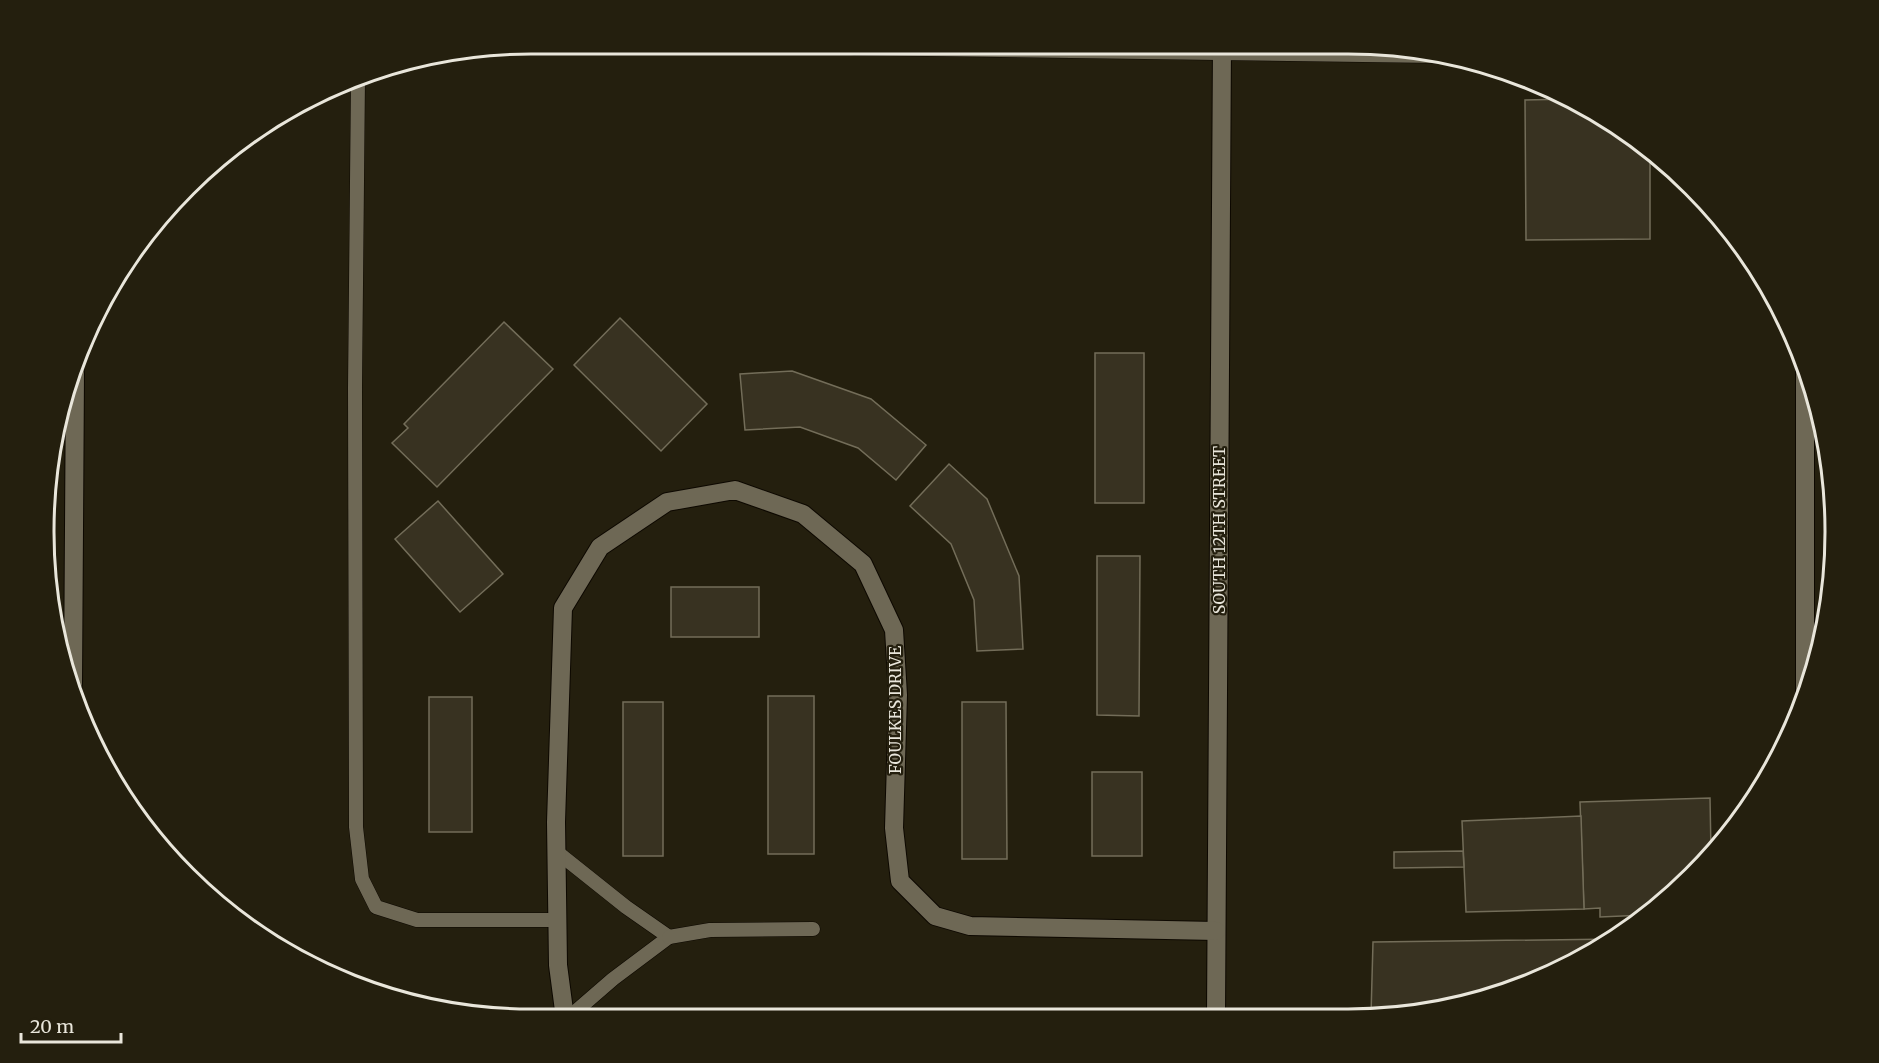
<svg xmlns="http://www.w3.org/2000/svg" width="1879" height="1063" viewBox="0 0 1879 1063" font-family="Merriweather,serif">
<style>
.building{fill:#383221;stroke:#736d59;stroke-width:1.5}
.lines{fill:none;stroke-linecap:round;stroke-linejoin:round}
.lane-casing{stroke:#0d0800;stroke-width:15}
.street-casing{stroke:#0d0800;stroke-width:20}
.secondary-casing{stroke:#0d0800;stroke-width:20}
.lane{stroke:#6e6855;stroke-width:14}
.street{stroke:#6e6855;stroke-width:18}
.secondary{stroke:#6e6855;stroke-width:18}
.labels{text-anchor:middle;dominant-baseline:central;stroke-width:4.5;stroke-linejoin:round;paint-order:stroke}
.street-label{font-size:16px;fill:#e9e6db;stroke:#241f0e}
.rim{fill:none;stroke:#e9e6db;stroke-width:3}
</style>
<rect width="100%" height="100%" fill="#241f0e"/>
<g class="building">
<polygon points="1570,99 1592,109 1650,151 1650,239 1526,240 1525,100"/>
<polygon points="620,318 707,404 661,451 574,365"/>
<polygon points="504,322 553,369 437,487 392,443 408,428 404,424"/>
<rect x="1095" y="353" width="49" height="150"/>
<polygon points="792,371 871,399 926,445 896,480 858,448 800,427 745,430 740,374"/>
<polygon points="949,464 987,499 1019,576 1023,649 977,651 974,600 951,544 910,506"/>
<polygon points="438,501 503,574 460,612 395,539"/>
<polygon points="1097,556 1140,556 1139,716 1097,715"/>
<rect x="671" y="587" width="88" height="50"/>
<rect x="768" y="696" width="46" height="158"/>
<rect x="429" y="697" width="43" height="135"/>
<rect x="623" y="702" width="40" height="154"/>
<polygon points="962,702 1006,702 1007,859 962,859"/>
<rect x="1092" y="772" width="50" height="84"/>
<polygon points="1710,798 1711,852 1693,876 1645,915 1600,917 1600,908 1584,909 1580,802"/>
<polygon points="1581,816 1584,909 1466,912 1462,821"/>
<polygon points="1463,851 1464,867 1394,868 1394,852"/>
<polygon points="1616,939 1505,993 1416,1014 1371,1015 1373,942"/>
</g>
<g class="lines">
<defs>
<g id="lane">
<polyline points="854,48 1436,56"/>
<polyline points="358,78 355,388 356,827 362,879 376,907 417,920 557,920"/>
<polyline points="557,852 626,907 669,937 613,979 568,1018"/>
<polyline points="669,937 710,930 813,929"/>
</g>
<g id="street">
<polyline points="73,684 75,373"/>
<polyline points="1216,1016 1222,44"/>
<polyline points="565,1018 558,965 556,822 563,608 600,547 667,502 735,490 803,514 863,564 894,630 898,695 894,828 900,881 935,916 970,926 1216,931"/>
</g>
<polyline id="secondary" points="1805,369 1805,698"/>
</defs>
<use href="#lane" class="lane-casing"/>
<use href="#street" class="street-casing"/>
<use href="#secondary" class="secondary-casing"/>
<use href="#lane" class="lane"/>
<use href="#street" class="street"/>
<use href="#secondary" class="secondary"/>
</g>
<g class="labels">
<g class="street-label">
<text transform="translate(1219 530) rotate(-90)">SOUTH 12TH STREET</text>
<text transform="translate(895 710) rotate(-90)">FOULKES DRIVE</text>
</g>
</g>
<path d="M0 0H1879V1063H0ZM531 54H1348A477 477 0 0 1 1825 531V532A477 477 0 0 1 1348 1009H531A477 477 0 0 1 54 532V531A477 477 0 0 1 531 54Z" fill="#241f0e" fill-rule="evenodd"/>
<path class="rim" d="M531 54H1348A477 477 0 0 1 1825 531V532A477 477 0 0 1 1348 1009H531A477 477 0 0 1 54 532V531A477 477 0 0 1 531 54Z"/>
<path d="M21 1033v9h100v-9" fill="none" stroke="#e9e6db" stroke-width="3"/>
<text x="30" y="1033" font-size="18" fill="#e9e6db" stroke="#241f0e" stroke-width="4.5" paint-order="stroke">20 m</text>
</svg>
